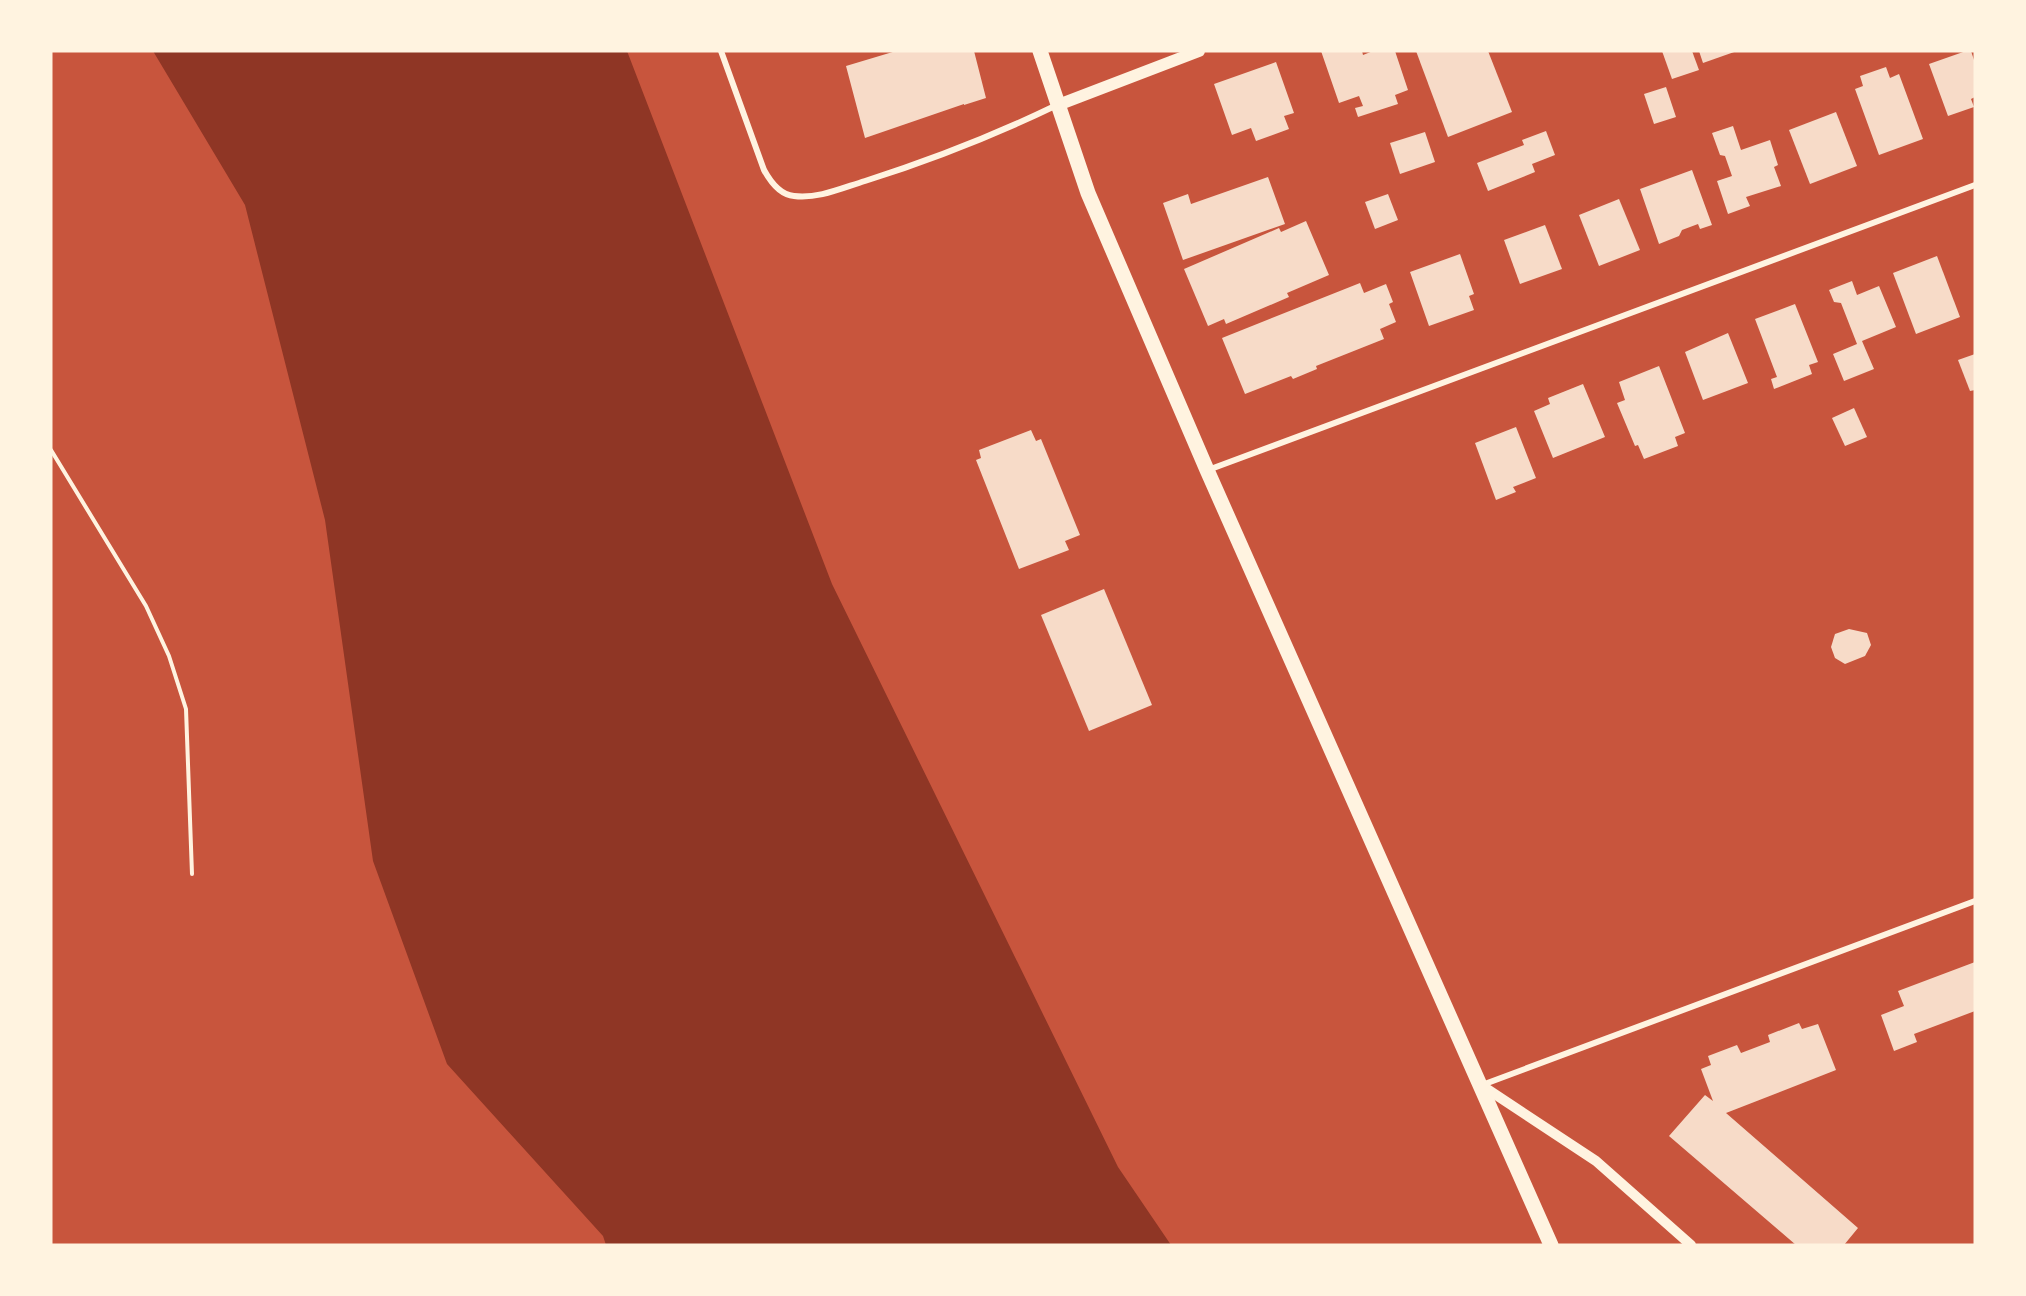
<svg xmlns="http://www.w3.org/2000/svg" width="2026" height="1296" viewBox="0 0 2026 1296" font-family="'Libre Baskerville',serif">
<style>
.water{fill:#8f3625}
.building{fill:#f7dbc8}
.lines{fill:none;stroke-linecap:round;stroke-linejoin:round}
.path{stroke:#fff3e0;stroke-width:4}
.minor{stroke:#fff3e0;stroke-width:6}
.tertiary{stroke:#fff3e0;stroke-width:10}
.secondary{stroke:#fff3e0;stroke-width:12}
.primary{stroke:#fff3e0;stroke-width:15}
</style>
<rect width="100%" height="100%" fill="#c8553d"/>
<polygon class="water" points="153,51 627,51 832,584 1118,1167 1171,1245 606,1245 603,1236 447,1064 373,861 325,520 245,205"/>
<g class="building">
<polygon points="896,51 974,51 986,98 964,105 964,104 865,138 846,66"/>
<polygon points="1321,51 1362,51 1363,55 1373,51 1395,51 1408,90 1395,95 1398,104 1358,117 1355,108 1363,106 1359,96 1339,103"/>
<polygon points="1416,51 1488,51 1512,112 1448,137"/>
<polygon points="1662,51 1692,51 1699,70 1672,79"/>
<polygon points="1699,51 1737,51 1703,63"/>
<polygon points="1966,51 1971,51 1975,63 1975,97 1971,99 1974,107 1948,116 1929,64"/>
<polygon points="1276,62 1294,113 1284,116 1289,129 1256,141 1251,128 1232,135 1214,84"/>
<polygon points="1886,67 1890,78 1899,74 1923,139 1879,155 1855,89 1863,86 1860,76"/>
<polygon points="1666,87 1676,117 1654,124 1644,94"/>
<polygon points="1836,112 1857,166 1810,184 1789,130"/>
<polygon points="1733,126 1741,150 1770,140 1778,165 1774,167 1781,186 1746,197 1750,206 1728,214 1717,181 1732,176 1725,156 1720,155 1712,133"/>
<polygon points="1546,131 1555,155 1532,164 1535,172 1488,191 1477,163 1524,145 1522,140"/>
<polygon points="1425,132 1435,162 1400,174 1390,143"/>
<polygon points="1692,170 1712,225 1700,229 1698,224 1682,230 1679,236 1659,244 1640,189"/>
<polygon points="1268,177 1285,224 1183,260 1163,203 1188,194 1191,204"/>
<polygon points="1388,194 1398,220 1375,229 1365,202"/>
<polygon points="1619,199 1640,250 1599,266 1579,215"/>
<polygon points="1306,221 1329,275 1287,293 1289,297 1226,324 1224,319 1208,326 1184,269 1279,228 1281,232"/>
<polygon points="1545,225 1562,269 1520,284 1504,240"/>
<polygon points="1460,254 1474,294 1469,296 1474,310 1429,326 1410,272"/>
<polygon points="1937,256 1960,317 1916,334 1893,273"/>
<polygon points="1852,281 1857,295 1879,286 1896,327 1862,341 1874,369 1844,381 1833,354 1857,344 1841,303 1834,302 1829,290"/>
<polygon points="1360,283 1364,293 1386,284 1393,302 1389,304 1396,322 1380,329 1384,339 1316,366 1317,369 1293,379 1291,376 1245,394 1222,338"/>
<polygon points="1795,304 1818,362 1809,365 1812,374 1774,389 1771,379 1777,377 1755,319"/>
<polygon points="1728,333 1748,383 1703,400 1685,352"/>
<polygon points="1975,354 1975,390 1970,391 1958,360"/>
<polygon points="1659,366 1685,433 1675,437 1678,446 1644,459 1638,445 1635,446 1617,403 1625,400 1619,382"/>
<polygon points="1583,384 1605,437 1553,458 1534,411 1550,404 1548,398"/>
<polygon points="1854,408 1867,437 1845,446 1832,418"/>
<polygon points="1516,427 1536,478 1513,487 1516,492 1496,500 1475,443"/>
<polygon points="1031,430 1036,441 1041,439 1080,535 1065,541 1069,550 1019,569 976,460 981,458 979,450"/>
<polygon points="1104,589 1152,705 1089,731 1041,615"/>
<polygon points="1849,629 1867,633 1871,645 1865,656 1845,664 1835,658 1831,647 1835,634"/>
<polygon points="1975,962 1975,1011 1914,1034 1917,1042 1894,1051 1881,1015 1904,1006 1898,991"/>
<polygon points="1799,1023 1802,1029 1818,1024 1836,1070 1726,1113 1858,1228 1844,1245 1796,1245 1669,1136 1705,1095 1713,1101 1701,1069 1711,1065 1708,1056 1737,1045 1741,1053 1770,1042 1768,1035"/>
</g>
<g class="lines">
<polyline class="path" points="51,450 146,606 169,656 186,709 192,874"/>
<g class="minor">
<path d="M721,51L764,170C770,181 780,195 794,196C818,199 842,188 865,181C931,160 995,135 1057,105"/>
<polyline points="1208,470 1975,185"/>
<polyline points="1482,1085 1975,901"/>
</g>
<polyline class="tertiary" points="1481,1085 1596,1161 1691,1245"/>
<polyline class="secondary" points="1058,105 1199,51"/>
<polyline class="primary" points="1040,51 1088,193 1207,470 1551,1245"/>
</g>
<rect width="2026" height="1296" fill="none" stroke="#fff3e0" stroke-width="105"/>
</svg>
